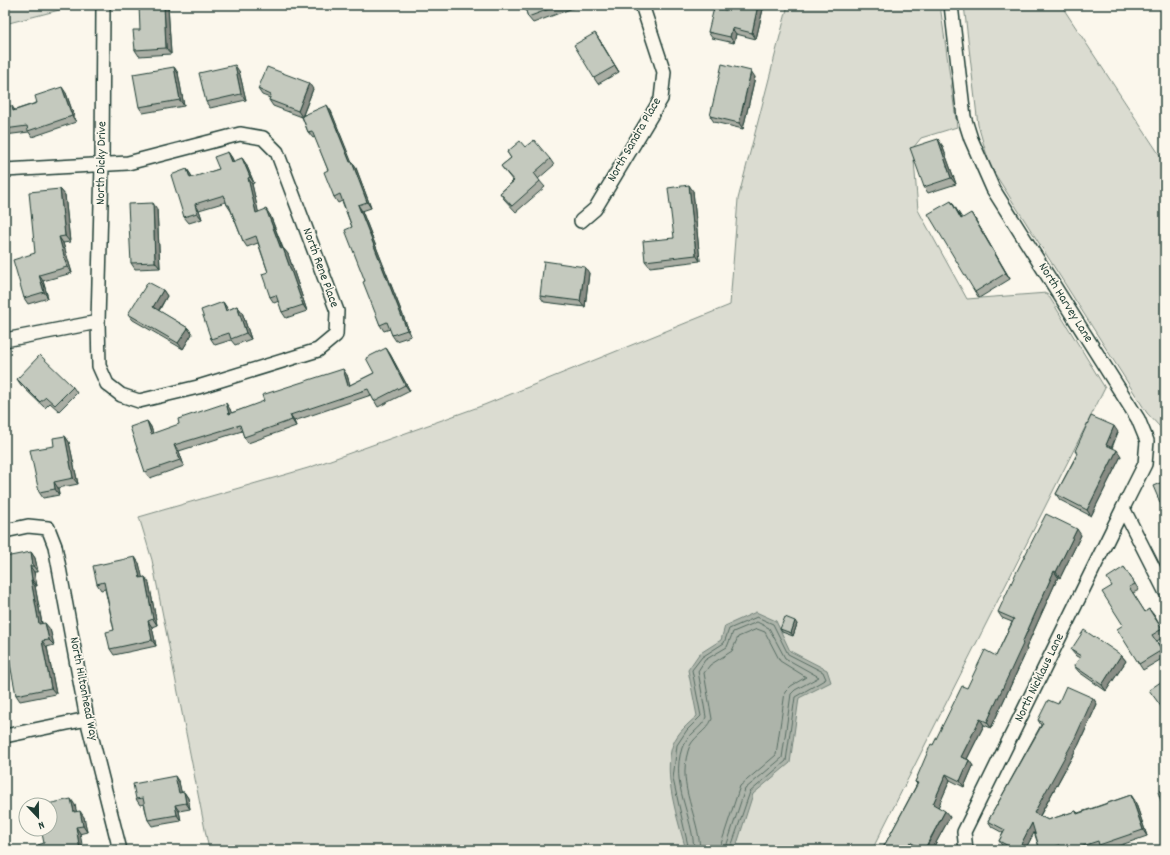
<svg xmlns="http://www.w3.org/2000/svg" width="1170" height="855" viewBox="0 0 1170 855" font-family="Dekko,sans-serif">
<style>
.green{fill:#dbdcd1;stroke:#7d8c82}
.water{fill:#adb4aa;stroke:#74847b}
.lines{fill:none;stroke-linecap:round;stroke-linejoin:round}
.shore{stroke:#586d63;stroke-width:1}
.minor-casing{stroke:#1f3d34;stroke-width:16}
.path{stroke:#1f3d34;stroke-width:2.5;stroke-dasharray:1 3;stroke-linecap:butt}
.minor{stroke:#fbf7ec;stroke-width:13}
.wall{fill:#a9ada3;stroke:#1f3d34}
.shaded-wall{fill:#898d85;stroke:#1f3d34}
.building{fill:#c4c9be;stroke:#1f3d34}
.labels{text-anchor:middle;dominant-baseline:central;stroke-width:3.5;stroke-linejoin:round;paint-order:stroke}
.street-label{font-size:13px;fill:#1f3d34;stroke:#fbf7ec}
</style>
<rect width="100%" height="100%" fill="#fbf7ec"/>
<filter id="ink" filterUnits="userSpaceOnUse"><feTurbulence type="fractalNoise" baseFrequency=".025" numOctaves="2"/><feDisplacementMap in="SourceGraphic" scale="8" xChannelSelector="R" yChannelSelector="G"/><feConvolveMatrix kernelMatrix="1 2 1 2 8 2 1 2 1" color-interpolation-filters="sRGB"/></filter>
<g filter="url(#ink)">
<g class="green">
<polygon points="5,5 70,5 71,7 5,24"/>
<polygon points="788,5 940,5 957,127 921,138 913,148 918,210 967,299 1047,293 1105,388 872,850 209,850 152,560 139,517 308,468 484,405 730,305 738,199"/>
<polygon points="964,5 1061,5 1165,163 1165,436 1160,427 1147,413 990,166 978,125"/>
</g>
<path class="water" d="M756,612L776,621L790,651L827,670L831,682L799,698L790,763L753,794L736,847L731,850H686C678,820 662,774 673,744C678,732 688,724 697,716L688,670L699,654L721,640L725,626Z"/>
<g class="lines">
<g class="shore">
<polyline points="689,850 673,779 677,745 687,730 701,716 692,670 702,657 724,643 729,629 757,617 773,624 788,654 823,672 826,679 795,697 786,761 750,792 730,850"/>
<path d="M694,850C693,815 670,785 682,748C686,735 702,729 706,717L698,671L705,660L727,647L733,632L757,622L769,628L785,658L819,677L795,690L791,694L782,758L745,789L725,850"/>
<path d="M700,850C699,815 677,788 688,751C691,737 707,732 712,719L704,673L710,665L732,651L738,637L757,629L765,632L780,661L806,677L791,686L785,692L776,755L740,786L719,850"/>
</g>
<defs>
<g id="minor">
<polyline points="951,5 964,117 971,139 993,189 1138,419 1147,441 1145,464 1123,508 1165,591"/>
<polyline points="5,170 128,163 240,134 263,138 277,152 337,311 336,335 318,350 198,387 139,401 121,395 107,384 99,366 98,322 102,164 103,5"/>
<polyline points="581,221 595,209 661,99 664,72 642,5"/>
<polyline points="5,340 98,322"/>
<polyline points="5,531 28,526 48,528 55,546 87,719 120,850"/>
<polyline points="5,736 87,719"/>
<polyline points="966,850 964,832 1123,508"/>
</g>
</defs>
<use href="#minor" class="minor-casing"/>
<polyline class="path" points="5,840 11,850"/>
<use href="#minor" class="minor"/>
</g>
<g class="wall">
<polygon points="524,5 581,5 533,23 528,17"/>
<polygon points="764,5 756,39 736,34 734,43 712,38 708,32 726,10"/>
<polygon points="168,6 171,54 139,56 135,50 140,30"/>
<polygon points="599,39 619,72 598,84 594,78"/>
<polygon points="174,67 178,73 184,106 143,113 139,107"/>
<polygon points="239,71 246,100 210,108 206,102"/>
<polygon points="755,77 743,129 714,122 710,116"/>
<polygon points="258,89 313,89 303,115 331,111 351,162 356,168 371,208 362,211 411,336 396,341 392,335 390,329 384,331 380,325 365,281 352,227 342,201 338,203 334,197 328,170 315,137 313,138 308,132 302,117 273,106 269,100 270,98 262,95"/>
<polygon points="66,93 76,122 32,137 29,132 5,135 5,106 15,110"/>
<polygon points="942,145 956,184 928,193 924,187"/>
<polygon points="525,147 550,159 554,165 538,179 545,187 516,212 504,199 500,193 513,181 501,166 511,158 507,152"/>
<polygon points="228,152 232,158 234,162 242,158 246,164 254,183 252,184 258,212 270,215 283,248 288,254 307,311 286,318 282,312 279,301 274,303 270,297 268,272 258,243 247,247 243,241 231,211 227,205 226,202 199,210 202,219 189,223 184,217 187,169 191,175 192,178 219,169"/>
<polygon points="60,189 65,195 70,242 63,243 72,273 43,281 48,298 28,304 24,298 35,253"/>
<polygon points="693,191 700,261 650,267 645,261 674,238"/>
<polygon points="951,201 962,218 975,219 1010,279 979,298 975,292"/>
<polygon points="157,209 160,268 135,269 131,263"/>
<polygon points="589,273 585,307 544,302 540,296"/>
<polygon points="163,290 167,296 159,311 188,328 192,334 183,349 133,320 128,314"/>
<polygon points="223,302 228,310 237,306 242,312 251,339 235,345 231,340 215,345 211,339"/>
<polygon points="386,348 390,354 410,391 378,407 371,395 294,421 296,426 248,443 244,437 242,431 179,451 184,466 150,478 145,472 147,421 151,427 153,434 230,409 231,413 347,375 350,385 374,373"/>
<polygon points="17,379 73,387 77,393 59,411 50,403 45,408 21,385"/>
<polygon points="5,396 8,412 5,413"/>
<polygon points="1118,432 1112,448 1121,456 1091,516 1060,500 1056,494 1077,454 1075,451"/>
<polygon points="65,436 69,442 78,484 58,488 59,495 43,498 39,492 54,446"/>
<polygon points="1081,535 1060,578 1058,577 1026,648 1027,650 991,728 984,725 967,759 969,760 973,766 964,787 950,780 938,807 950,817 932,850 918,850 914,848 913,850 884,850 883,848 917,784 915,782 933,745 967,688 996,656 1012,622 1002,618 998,612"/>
<polygon points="31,552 35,558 38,572 34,572 37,586 35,586 42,623 50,629 54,645 47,647 56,694 20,701 16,695"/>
<polygon points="139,563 142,578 145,577 149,583 152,599 157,625 152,627 156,646 114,655 110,649 114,630 105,589 101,590 97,584"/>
<polygon points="1124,567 1139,590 1133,593 1145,612 1149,609 1165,634 1165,636 1157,641 1165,654 1165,657 1143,670 1139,664 1123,625 1112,586"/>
<polygon points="797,624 793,636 782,632 780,629"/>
<polygon points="1071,650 1121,655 1126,661 1106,691 1079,672 1074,666 1080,658 1076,656"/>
<polygon points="1093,698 1097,704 1079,744 1040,816 1048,820 1076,811 1078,813 1131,795 1135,801 1147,836 1107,850 1102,850 1101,848 1093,850 1040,850 1034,832 1025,850 1008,850 1003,847 999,841 1003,833 992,827 988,821 1041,725 1038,720 1058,704"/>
<polygon points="179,782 181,792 184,792 188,798 190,809 179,811 181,821 152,826 148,820 144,804 140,805 136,799"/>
<polygon points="75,805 76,812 84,817 87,832 44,843"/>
</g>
<g class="shaded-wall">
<polygon points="164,5 167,5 168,6 171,54 166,48"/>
<polygon points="758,5 764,5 756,39 752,33"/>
<polygon points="732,28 736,34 734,43 730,37"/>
<polygon points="595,33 599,39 619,72 615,66"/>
<polygon points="235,65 239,71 246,100 241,94"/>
<polygon points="174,67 178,73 184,106 180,100"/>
<polygon points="751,71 755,77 743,129 739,123"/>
<polygon points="309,83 313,89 302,117 298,111"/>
<polygon points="62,87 66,93 76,122 72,116"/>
<polygon points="327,105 331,111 354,168 350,162"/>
<polygon points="12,106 16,112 13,111"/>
<polygon points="938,139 942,145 956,184 951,178"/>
<polygon points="228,152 232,158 236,168 232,162"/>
<polygon points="242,158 246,164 254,183 250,177"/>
<polygon points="352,162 356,168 371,208 367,202"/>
<polygon points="187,169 191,175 194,184 190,178"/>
<polygon points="248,178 252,184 260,219 256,213"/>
<polygon points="689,185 693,191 700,261 696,255"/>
<polygon points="60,189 65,195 70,242 65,236"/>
<polygon points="951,201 955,207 965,225 961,219"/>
<polygon points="153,203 157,209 160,268 155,262"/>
<polygon points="195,204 199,210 202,219 197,213"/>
<polygon points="358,205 362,211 411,336 407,330"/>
<polygon points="266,209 270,215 285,255 281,249"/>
<polygon points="971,213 975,219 1010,279 1006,273"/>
<polygon points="59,237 63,243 72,273 67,267"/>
<polygon points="283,248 288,254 307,311 303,305"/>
<polygon points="585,267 589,273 585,307 580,301"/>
<polygon points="39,275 43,281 48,298 44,292"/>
<polygon points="163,290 167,296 157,313 153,307"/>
<polygon points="223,302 227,308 230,316 226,311"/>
<polygon points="237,306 242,312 251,339 246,333"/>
<polygon points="188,328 192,334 183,349 178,343"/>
<polygon points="386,348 390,354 410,391 405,385"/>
<polygon points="343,369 347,375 352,392 348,386"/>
<polygon points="5,396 8,412 5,407"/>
<polygon points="226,403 230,409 234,420 229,414"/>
<polygon points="290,415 294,421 296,426 292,420"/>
<polygon points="147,421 151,427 155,440 151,434"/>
<polygon points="1114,426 1118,432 1110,451 1106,445"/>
<polygon points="65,436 69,442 78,484 73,478"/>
<polygon points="174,445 179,451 184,466 180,460"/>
<polygon points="1117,450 1121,456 1091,516 1087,510"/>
<polygon points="54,482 58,488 59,495 55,489"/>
<polygon points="1077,529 1081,535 1060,578 1056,572"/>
<polygon points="31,552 35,558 38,572 33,566"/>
<polygon points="135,557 139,563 144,584 140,578"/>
<polygon points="30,566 34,572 37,586 32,580"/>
<polygon points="1054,571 1058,577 1026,648 1027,650 991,728 987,722"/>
<polygon points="145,577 149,583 157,625 153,619"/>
<polygon points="31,580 35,586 43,630 39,624"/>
<polygon points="1149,609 1154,615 1165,634 1162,629"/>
<polygon points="148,621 152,627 156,646 152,640"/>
<polygon points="795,621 797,624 793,636 791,633"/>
<polygon points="45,623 50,629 54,645 49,640"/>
<polygon points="42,641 47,647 56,694 51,688"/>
<polygon points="1121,655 1126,661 1106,691 1102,685"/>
<polygon points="1093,698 1097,704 1079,744 1038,819 1034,813"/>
<polygon points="980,719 984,725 965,763 961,757"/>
<polygon points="969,760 973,766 964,787 960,781"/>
<polygon points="946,774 950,780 937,810 933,804"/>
<polygon points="175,776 179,782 183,799 179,793"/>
<polygon points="184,792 188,798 190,809 186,803"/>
<polygon points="1131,795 1135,801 1147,836 1143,830"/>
<polygon points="71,799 75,805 78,818 74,812"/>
<polygon points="175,805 179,811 181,821 177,815"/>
<polygon points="80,811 84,817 87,832 83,826"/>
<polygon points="945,811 950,817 932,850 925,850"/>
<polygon points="1032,823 1036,829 1025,850 1018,850"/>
<polygon points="76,827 80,833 83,850 80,850"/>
<polygon points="910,842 914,848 913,850 906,850"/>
</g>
<g class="building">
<polygon points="139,5 164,5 166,48 135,50 133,30 140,30"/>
<polygon points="524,5 560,5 528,17"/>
<polygon points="727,5 758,5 752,33 732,28 730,37 708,32 714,8 726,10"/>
<polygon points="595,33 615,66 594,78 574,45"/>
<polygon points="722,64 751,71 739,123 710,116"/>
<polygon points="235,65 241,94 206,102 199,73"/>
<polygon points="174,67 180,100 139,107 133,74"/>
<polygon points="267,67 309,83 298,111 269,100 271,95 258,89"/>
<polygon points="62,87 72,116 28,131 27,126 5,129 5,106 12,106 13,111 37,103 35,96"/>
<polygon points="327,105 350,162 352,162 367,202 358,205 407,330 392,335 387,322 380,325 363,282 365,281 345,230 352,227 340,194 334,197 324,172 328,170 312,131 308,132 302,116"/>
<polygon points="938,139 951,178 924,187 910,148"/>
<polygon points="534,140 550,159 534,173 540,181 512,206 500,193 514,181 501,166 511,158 507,152 520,141 525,147"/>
<polygon points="228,152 232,162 242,158 250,177 248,178 256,213 266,209 281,249 283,248 303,305 282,312 276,295 270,297 262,274 268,272 256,236 243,241 229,205 227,205 224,195 195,204 197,213 184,217 171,175 187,169 190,178 219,169 214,157"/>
<polygon points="689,185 696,255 645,261 643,241 674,238 668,188"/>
<polygon points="60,189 65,236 59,237 67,267 39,275 44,292 24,298 13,260 35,253 29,192"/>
<polygon points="951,201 961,219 971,213 1006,273 975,292 928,214"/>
<polygon points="153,203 155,262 131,263 128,204"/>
<polygon points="544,261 585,267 580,301 540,296"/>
<polygon points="148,282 163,290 153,307 188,328 178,343 128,314"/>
<polygon points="223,302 226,311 237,306 246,333 231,339 229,333 211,339 201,310"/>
<polygon points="386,348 405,385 374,401 368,389 290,415 292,420 244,437 240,425 174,445 180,460 145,472 130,427 147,421 151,434 179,424 178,419 226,403 229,414 264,401 262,395 343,369 348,386 374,373 366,358"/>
<polygon points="40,355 73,387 55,405 46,397 40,402 17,379"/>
<polygon points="1091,416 1114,426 1106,445 1117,450 1087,510 1056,494 1078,453 1075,451"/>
<polygon points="65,436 73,478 54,482 55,489 39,492 30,450 54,446 53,438"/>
<polygon points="1165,481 1165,514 1153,486"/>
<polygon points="1046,514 1077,529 1056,572 1054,571 1022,643 1023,644 987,722 980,719 961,757 969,760 960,781 946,774 933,804 945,811 924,850 910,842 906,850 887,850 883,848 918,783 915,782 931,744 933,745 962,686 967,688 985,650 996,656 1014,619 998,612 1016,573"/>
<polygon points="31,552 33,566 30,566 32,580 31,580 39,624 45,623 49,640 42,641 51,688 16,695 5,638 5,557"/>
<polygon points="135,557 140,578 145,577 148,593 153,619 148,621 152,640 110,649 106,632 114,630 104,582 97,584 93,566"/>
<polygon points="1124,567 1135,584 1129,587 1145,612 1149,609 1162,629 1152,635 1162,650 1139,664 1117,629 1123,625 1102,592 1112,586 1107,578"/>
<polygon points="785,617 795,621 791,633 780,629"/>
<polygon points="1084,630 1121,655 1102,685 1074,666 1081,656 1071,650"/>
<polygon points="1165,679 1165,712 1149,690"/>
<polygon points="1066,686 1093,698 1075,738 1034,813 1048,820 1076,811 1077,814 1131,795 1143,830 1099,845 1098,841 1071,850 1062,850 1060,845 1044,850 1040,850 1032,823 1018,850 1016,850 999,841 1005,830 988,821 1043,723 1038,720 1048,700 1058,704"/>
<polygon points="175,776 179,793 184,792 186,803 175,805 177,815 148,820 143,798 136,799 133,784"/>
<polygon points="1165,789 1165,813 1158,792"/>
<polygon points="71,799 74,812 80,811 83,826 76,827 80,850 39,850 38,845 44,843 41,829 50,829 50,805 43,805"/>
</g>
</g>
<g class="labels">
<g class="street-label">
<text transform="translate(635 140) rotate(-60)">North Sandra Place</text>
<text transform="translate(102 163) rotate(-89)">North Dicky Drive</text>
<text transform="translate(320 268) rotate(70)">North Rene Place</text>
<text transform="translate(1065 303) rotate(58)">North Harvey Lane</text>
<text transform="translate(1040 678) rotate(-64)">North Nicklaus Lane</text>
<text transform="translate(83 689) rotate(79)">North Hiltonhead Way</text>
</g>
</g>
<rect width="1170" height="855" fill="none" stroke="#fbf7ec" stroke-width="20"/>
<rect x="10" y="10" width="1150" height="835" fill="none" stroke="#1f3d34" stroke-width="1.5" filter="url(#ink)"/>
<g transform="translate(38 817) rotate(158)"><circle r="19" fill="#fbf7ec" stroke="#a3ada2"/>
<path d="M0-3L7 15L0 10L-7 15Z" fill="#1f3d34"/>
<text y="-6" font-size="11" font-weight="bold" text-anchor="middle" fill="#1f3d34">N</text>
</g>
</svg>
